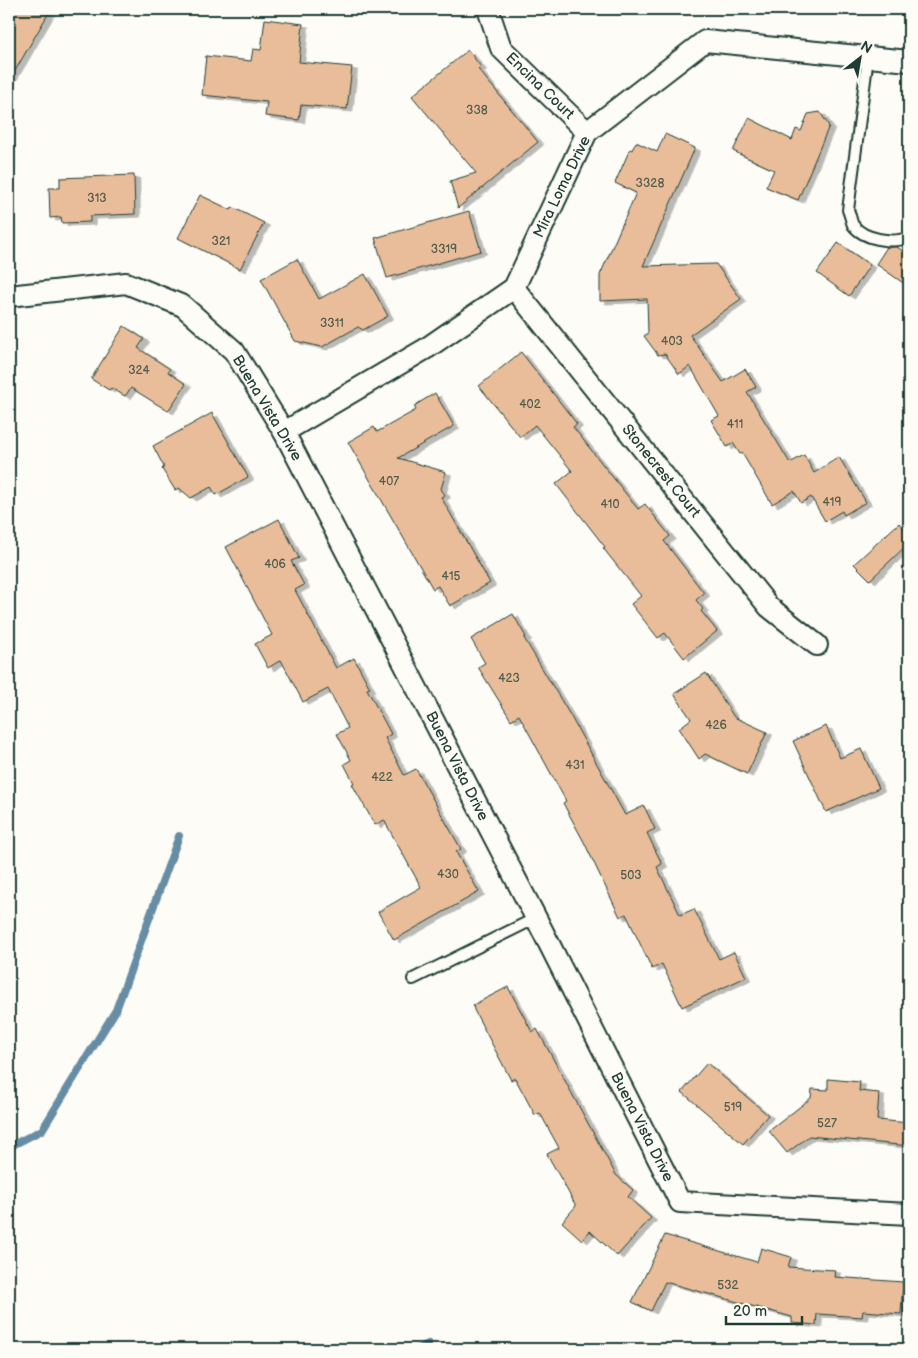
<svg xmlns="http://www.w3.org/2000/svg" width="918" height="1358" viewBox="0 0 918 1358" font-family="'Balsamiq Sans',sans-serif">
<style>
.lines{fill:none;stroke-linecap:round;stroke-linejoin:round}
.stream{stroke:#668da4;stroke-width:8}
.building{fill:#e9bd99;stroke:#1f3d34;filter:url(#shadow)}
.service-casing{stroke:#1f3d34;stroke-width:14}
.minor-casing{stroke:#1f3d34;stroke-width:24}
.service{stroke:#fdfcf7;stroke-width:10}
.minor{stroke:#fdfcf7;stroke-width:20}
.labels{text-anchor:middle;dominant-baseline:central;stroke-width:4;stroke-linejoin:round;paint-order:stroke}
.number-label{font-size:12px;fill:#525d4d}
.street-label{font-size:15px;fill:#1f3d34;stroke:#fdfcf7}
</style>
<defs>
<filter id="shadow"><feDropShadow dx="5.5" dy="3" stdDeviation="0" flood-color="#0004"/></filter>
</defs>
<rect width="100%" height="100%" fill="#fdfcf7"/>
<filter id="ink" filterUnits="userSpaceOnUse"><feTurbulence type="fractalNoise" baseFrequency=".02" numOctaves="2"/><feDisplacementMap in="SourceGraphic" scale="10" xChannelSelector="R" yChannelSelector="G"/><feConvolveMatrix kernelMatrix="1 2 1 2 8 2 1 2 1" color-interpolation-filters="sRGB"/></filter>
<g filter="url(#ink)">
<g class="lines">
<g class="stream">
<polyline points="9,1147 42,1130 116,1010 179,836"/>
<polyline points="418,1349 428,1344"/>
</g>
</g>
<g class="building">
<polygon points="9,9 51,9 9,81"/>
<polygon points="265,19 303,24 299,62 352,67 347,109 301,105 299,120 265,116 267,102 202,95 206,56 251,61 253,49 261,50"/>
<polygon points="468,50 481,67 478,69 538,142 458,208 450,181 476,173 412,96"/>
<polygon points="820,112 829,126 798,200 766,187 774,170 733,151 749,118 792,140 796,129 801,131 808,114"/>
<polygon points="665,134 695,148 643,266 716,264 741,299 690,335 723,382 745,369 756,387 747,392 790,463 804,455 814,473 839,457 866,502 844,515 842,511 825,521 811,497 801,503 794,491 772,504 742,453 740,454 733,443 727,447 711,420 719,416 690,366 679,374 665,354 658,355 644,336 648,333 647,299 600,301 600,275 636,193 615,183 630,149 632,150 636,142 657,152"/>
<polygon points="134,175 135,214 90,216 90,222 62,223 61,217 50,218 49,188 60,188 60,178"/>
<polygon points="200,195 231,210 232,207 264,223 240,269 178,238"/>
<polygon points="469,211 481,251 387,278 375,238"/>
<polygon points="838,243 870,265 849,296 817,273"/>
<polygon points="887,247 897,247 909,255 909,287 876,264"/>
<polygon points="297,259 319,299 365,274 388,316 363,330 358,327 322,347 295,341 261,279"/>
<polygon points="124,326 144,339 138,348 170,369 168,372 186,384 168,411 131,388 125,396 111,388 109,390 91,379"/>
<polygon points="521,352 577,424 573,427 638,509 645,504 670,536 664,541 704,593 696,600 703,609 701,611 717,631 684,658 665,633 658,638 631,604 641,596 603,548 605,547 556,484 572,471 535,425 520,437 479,386"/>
<polygon points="435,393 454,426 398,458 446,472 441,489 445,495 441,497 490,583 450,606 438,586 433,589 348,442 374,427 377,432 416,410 414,406"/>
<polygon points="212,413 248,477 216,495 211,487 191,498 179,488 175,490 162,469 164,467 153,446"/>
<polygon points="279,519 299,558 291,561 304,585 295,590 336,668 354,658 370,688 367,689 391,734 385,738 404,775 416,769 461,849 456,852 479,892 394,940 378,912 421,887 384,820 375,825 352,784 354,783 344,764 351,760 337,734 348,728 328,689 303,702 281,660 268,668 255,644 272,635 226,547"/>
<polygon points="899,523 909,534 909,543 870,580 854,564"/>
<polygon points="513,614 526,637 524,638 570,715 625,815 644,806 655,829 647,833 662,864 657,867 680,915 694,909 719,959 734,952 746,977 682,1007 662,964 652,969 626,914 620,917 584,842 563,803 566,801 519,715 511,720 478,667 485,663 471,639"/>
<polygon points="706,673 734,717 767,732 747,774 705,754 699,759 679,728 691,719 674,694"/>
<polygon points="826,726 840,758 861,749 879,788 826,812 793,741"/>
<polygon points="508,987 532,1032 537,1029 616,1175 633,1190 628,1197 651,1218 617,1256 590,1231 582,1240 562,1222 576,1206 547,1154 559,1148 540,1113 535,1115 515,1078 511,1080 474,1010 473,1005"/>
<polygon points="707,1063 768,1115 743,1144 682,1092"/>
<polygon points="828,1079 860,1082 859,1091 879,1093 877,1120 909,1123 909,1146 809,1136 787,1153 769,1131 811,1098 812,1089 828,1090"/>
<polygon points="665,1235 757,1262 761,1248 791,1257 788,1267 835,1270 834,1277 903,1282 901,1314 863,1311 862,1317 817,1314 816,1325 792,1323 792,1317 665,1282 651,1311 632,1302"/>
</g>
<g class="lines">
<defs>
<g id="service">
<path d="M868,57L848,210C850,214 851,221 853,225C864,240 894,244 909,237"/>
<polyline points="413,979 536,918"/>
</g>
<g id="minor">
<polyline points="488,9 501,48 587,132"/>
<polyline points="514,288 769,607 817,645"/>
<polyline points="9,296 126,283 183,306 234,351 284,432 536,918 680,1202 909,1214"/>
<polyline points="284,432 427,348 514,288 587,132 705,41 909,61"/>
</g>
</defs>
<use href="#service" class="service-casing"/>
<use href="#minor" class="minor-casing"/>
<use href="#service" class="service"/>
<use href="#minor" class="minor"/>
</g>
</g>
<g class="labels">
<g class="number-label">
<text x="477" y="110">338</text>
<text x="650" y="183">3328</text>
<text x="97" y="198">313</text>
<text x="221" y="241">321</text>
<text x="444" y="249">3319</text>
<text x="332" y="323">3311</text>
<text x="672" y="341">403</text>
<text x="139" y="370">324</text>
<text x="530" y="404">402</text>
<text x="735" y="424">411</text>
<text x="389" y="481">407</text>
<text x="832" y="502">419</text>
<text x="610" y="504">410</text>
<text x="275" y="564">406</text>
<text x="451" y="576">415</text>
<text x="509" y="678">423</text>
<text x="716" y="725">426</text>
<text x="575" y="765">431</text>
<text x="382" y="777">422</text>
<text x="448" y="874">430</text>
<text x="631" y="875">503</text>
<text x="733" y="1107">519</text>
<text x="827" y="1123">527</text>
<text x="728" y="1285">532</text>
</g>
<g class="street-label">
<text transform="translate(540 86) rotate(44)">Encina Court</text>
<text transform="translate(562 187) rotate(-64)">Mira Loma Drive</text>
<text transform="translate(267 408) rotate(59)">Buena Vista Drive</text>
<text transform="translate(661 471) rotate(51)">Stonecrest Court</text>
<text transform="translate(457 766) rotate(63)">Buena Vista Drive</text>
<text transform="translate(642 1127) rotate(63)">Buena Vista Drive</text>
</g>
</g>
<rect width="918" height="1358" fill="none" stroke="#fdfcf7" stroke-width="30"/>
<rect x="15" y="15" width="888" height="1328" fill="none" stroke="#1f3d34" stroke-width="2" filter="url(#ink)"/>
<g transform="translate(860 58) rotate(31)" stroke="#fdfcf7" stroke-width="4" paint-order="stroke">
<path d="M0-4L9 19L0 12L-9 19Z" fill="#1f3d34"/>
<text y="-8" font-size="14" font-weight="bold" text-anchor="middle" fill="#1f3d34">N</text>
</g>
<path d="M726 1316v8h76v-8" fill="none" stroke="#1f3d34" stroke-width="2.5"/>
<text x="733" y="1316" font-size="15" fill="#1f3d34" stroke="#fdfcf7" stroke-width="4" paint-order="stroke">20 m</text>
</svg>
